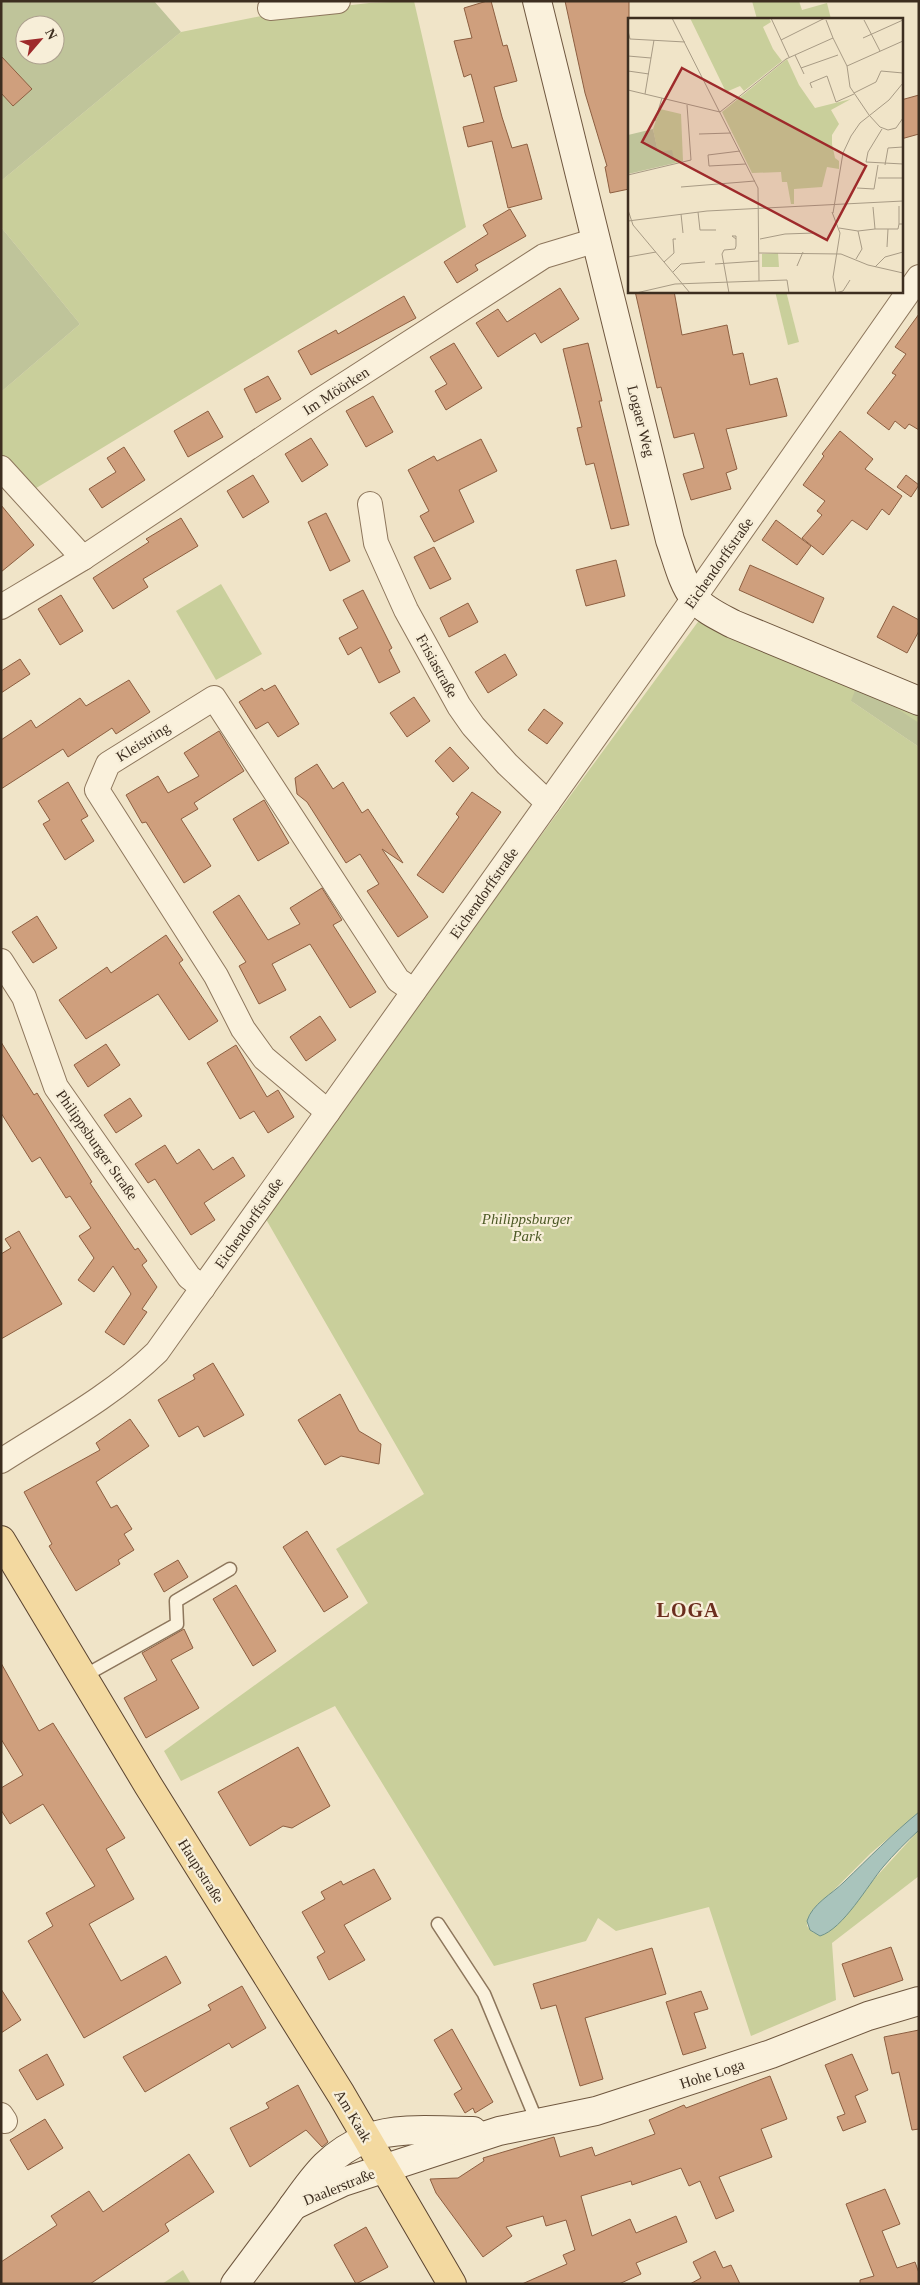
<svg xmlns="http://www.w3.org/2000/svg" width="920" height="2285" viewBox="0 0 920 2285" font-family="Georgia,serif">
<style>
.green{fill:#c9cf9b}
.cemetery{fill:#bfc49a;fill-rule:evenodd}
.water{fill:#a9c4bc;stroke:#6f938a}
.building{fill:#cf9f7d;stroke:#8d5f41}
.lines{fill:none;stroke-linecap:round;stroke-linejoin:round}
.lane-casing{stroke:#8d765c;stroke-width:15}
.street-casing{stroke:#8d765c;stroke-width:26}
.secondary-casing{stroke:#6f573f;stroke-width:30}
.primary-casing{stroke:#5b4430;stroke-width:30}
.lane{stroke:#faf1dc;stroke-width:12}
.street{stroke:#faf1dc;stroke-width:24}
.secondary{stroke:#faf1dc;stroke-width:28}
.primary{stroke:#f3d9a0;stroke-width:28}
.labels{text-anchor:middle;dominant-baseline:central;stroke-width:4.5;stroke-linejoin:round;paint-order:stroke}
.street-label{font-size:15px;fill:#3d2e20;stroke:#f7eed8}
.park-label{font-size:15px;font-style:italic;fill:#4d5a26;stroke:#f7eed8}
.district-label{font-size:20px;font-weight:bold;letter-spacing:1px;fill:#6b2e1e;stroke:#f7eed8}
.inset-road{fill:none;stroke:#a89b85;stroke-width:1}
.view{fill:#9e2a2b;fill-opacity:0.15;stroke:#9e2a2b;stroke-width:2.5}
.inset-edge{fill:none;stroke:#3d2e20;stroke-width:2.5}
</style>
<rect width="100%" height="100%" fill="#f0e4c8"/>
<g class="green">
<polygon points="414,1 466,227 28,493 1,464 1,392 80,324 1,227 1,181 181,32 266,15 369,3"/>
<polygon points="752,1 799,1 802,10 827,3 831,19 757,19"/>
<polygon points="775,291 786,291 799,342 788,345"/>
<polygon points="221,584 262,654 216,680 176,611"/>
<polygon points="703,615 919,706 919,723 851,701 919,747 919,1812 871,1853 809,1915 807,1926 814,1933 865,1889 919,1830 919,1876 832,1943 836,2000 751,2036 709,1907 616,1931 598,1918 586,1941 494,1966 335,1706 181,1781 164,1751 368,1603 336,1549 424,1494 263,1214"/>
<polygon points="183,2270 191,2284 162,2284"/>
</g>
<g class="cemetery">
<path d="M1,1H154L181,32L1,181ZM25,25H55V55H25Z"/>
<polygon points="1,227 80,324 1,392"/>
<polygon points="858,683 919,723 919,747 851,701"/>
</g>
<path class="water" d="M919,1812V1830C906,1842 894,1854 883,1867C868,1885 843,1929 820,1936L810,1930L807,1921C812,1904 832,1894 844,1882C869,1858 892,1834 919,1812Z"/>
<g class="building">
<polygon points="487,1 491,1 503,46 507,45 517,81 494,87 502,117 512,148 527,144 542,199 508,208 492,141 468,147 463,127 484,122 471,74 464,77 454,41 472,38 464,8"/>
<polygon points="565,1 629,1 629,189 610,193 605,167 607,166 585,93"/>
<polygon points="1,56 32,89 13,106 1,93"/>
<polygon points="919,95 919,134 901,139 901,100"/>
<polygon points="510,209 526,236 475,265 478,270 457,283 444,262 488,234 483,225"/>
<polygon points="560,288 579,319 541,343 535,333 498,357 476,323 498,309 507,322"/>
<polygon points="635,291 674,291 682,335 727,325 733,355 743,353 750,385 777,378 787,416 726,429 737,469 726,473 731,489 691,500 683,474 704,468 694,433 674,438 661,387 657,388"/>
<polygon points="404,296 416,318 311,375 298,351 336,330 338,334"/>
<polygon points="919,314 919,430 909,424 905,429 895,421 889,430 867,413 896,375 892,373 906,354 895,347"/>
<polygon points="454,343 482,388 446,410 435,391 447,384 430,357"/>
<polygon points="588,343 602,401 599,401 629,525 611,529 594,463 586,465 577,428 582,427 563,349"/>
<polygon points="268,376 281,399 256,413 244,389"/>
<polygon points="373,396 393,432 366,447 346,411"/>
<polygon points="208,411 223,437 188,457 174,431"/>
<polygon points="840,431 873,459 865,469 902,496 889,515 882,509 867,530 852,520 823,555 802,538 822,515 817,511 825,501 803,485 824,456 822,454"/>
<polygon points="311,438 328,465 302,482 285,454"/>
<polygon points="481,439 497,471 459,490 474,522 434,542 420,516 429,511 408,470 434,456 437,461"/>
<polygon points="124,447 145,480 102,508 89,489 116,472 107,458"/>
<polygon points="253,475 269,502 243,518 227,491"/>
<polygon points="906,475 919,485 911,497 897,487"/>
<polygon points="1,505 34,545 1,572"/>
<polygon points="326,513 350,561 330,571 308,522"/>
<polygon points="181,518 198,546 143,579 148,587 113,609 93,578 149,542 146,539"/>
<polygon points="776,520 811,546 797,565 762,540"/>
<polygon points="434,547 451,579 430,589 414,557"/>
<polygon points="616,560 625,596 586,606 576,570"/>
<polygon points="750,565 824,598 813,623 739,590"/>
<polygon points="363,590 392,648 389,650 400,672 379,683 361,647 348,655 339,638 358,628 343,600"/>
<polygon points="61,595 83,631 60,645 38,609"/>
<polygon points="468,603 478,622 449,637 440,618"/>
<polygon points="893,606 919,620 919,631 907,653 877,637"/>
<polygon points="505,654 517,675 488,693 475,672"/>
<polygon points="20,659 30,674 1,693 1,671"/>
<polygon points="129,680 150,712 116,734 112,728 68,757 63,749 1,789 1,740 31,720 36,728 80,698 86,706"/>
<polygon points="275,685 299,724 278,737 268,722 256,729 239,702 262,688 264,691"/>
<polygon points="414,697 430,721 407,737 390,713"/>
<polygon points="544,709 563,723 547,744 528,730"/>
<polygon points="219,731 244,771 194,803 198,809 181,819 211,866 184,883 146,822 142,823 126,795 158,776 168,793 199,776 184,753"/>
<polygon points="450,747 469,768 453,782 435,761"/>
<polygon points="317,764 333,789 343,782 362,813 368,809 403,863 382,849 428,917 398,937 367,891 379,884 360,854 346,863 307,802 297,794 295,778"/>
<polygon points="68,782 88,816 81,820 94,841 65,860 43,824 50,820 38,801"/>
<polygon points="472,792 501,812 443,893 417,875 459,817 456,814"/>
<polygon points="264,800 289,843 258,861 233,819"/>
<polygon points="322,888 342,920 333,925 376,992 350,1008 310,944 272,964 286,990 259,1004 239,966 246,962 213,912 239,895 268,940 300,924 290,908"/>
<polygon points="37,916 57,948 33,963 12,932"/>
<polygon points="166,935 183,960 179,963 218,1021 189,1040 158,994 86,1039 59,1000 107,967 111,973"/>
<polygon points="320,1016 336,1040 306,1061 290,1037"/>
<polygon points="1,1042 34,1095 37,1093 92,1182 90,1183 135,1250 138,1248 147,1261 142,1265 157,1287 142,1309 147,1312 124,1345 105,1332 131,1294 113,1266 94,1292 78,1280 94,1258 79,1236 91,1228 70,1196 66,1198 40,1157 32,1162 1,1113"/>
<polygon points="106,1044 120,1065 88,1087 74,1065"/>
<polygon points="236,1045 267,1097 278,1090 294,1117 268,1133 254,1111 240,1119 207,1063"/>
<polygon points="130,1098 142,1116 116,1133 104,1115"/>
<polygon points="165,1145 177,1164 199,1149 213,1170 233,1157 245,1176 204,1203 215,1220 191,1235 155,1179 148,1183 135,1164"/>
<polygon points="19,1231 62,1304 1,1339 1,1254 11,1248 5,1239"/>
<polygon points="213,1363 244,1415 204,1437 198,1426 179,1437 158,1400 195,1379 193,1375"/>
<polygon points="340,1394 359,1431 381,1444 379,1464 341,1456 325,1465 298,1420"/>
<polygon points="130,1419 149,1446 96,1482 111,1508 117,1505 132,1529 124,1534 134,1550 118,1560 120,1564 76,1591 49,1546 52,1544 24,1492 100,1450 96,1443"/>
<polygon points="307,1531 348,1597 324,1612 283,1547"/>
<polygon points="178,1560 188,1577 164,1592 154,1574"/>
<polygon points="236,1585 276,1651 253,1666 213,1599"/>
<polygon points="184,1629 193,1648 171,1660 199,1708 146,1738 124,1698 157,1680 142,1653"/>
<polygon points="1,1663 39,1731 53,1723 125,1838 106,1849 134,1899 89,1924 121,1981 166,1956 181,1983 84,2038 28,1941 53,1926 46,1913 95,1886 43,1804 10,1824 1,1810 1,1788 23,1775 1,1739"/>
<polygon points="298,1747 330,1806 292,1828 283,1826 250,1846 218,1792"/>
<polygon points="374,1869 391,1899 344,1925 365,1960 329,1980 317,1957 325,1952 302,1912 325,1899 321,1892 341,1881 343,1885"/>
<polygon points="891,1947 903,1980 854,1997 842,1964"/>
<polygon points="652,1948 666,1994 585,2018 603,2079 580,2086 556,2005 541,2009 533,1984"/>
<polygon points="242,1986 266,2028 232,2048 229,2043 145,2092 123,2057 211,2010 208,2005"/>
<polygon points="1,1989 21,2020 1,2033"/>
<polygon points="701,1991 708,2009 694,2013 706,2048 683,2055 666,2002"/>
<polygon points="452,2029 493,2102 475,2113 473,2108 465,2113 454,2094 462,2089 434,2040"/>
<polygon points="919,2030 919,2129 912,2130 899,2072 892,2074 884,2037"/>
<polygon points="47,2054 64,2085 37,2100 19,2070"/>
<polygon points="852,2054 868,2090 855,2096 866,2122 843,2131 837,2117 845,2114 825,2065"/>
<polygon points="770,2076 787,2119 761,2129 772,2157 719,2177 734,2211 716,2219 700,2181 689,2186 681,2168 632,2185 631,2181 581,2196 592,2236 630,2219 636,2233 676,2216 687,2242 636,2263 641,2274 619,2284 522,2284 567,2264 563,2255 575,2250 566,2220 546,2226 543,2216 506,2227 512,2236 483,2257 436,2193 430,2179 458,2178 484,2161 483,2158 554,2137 560,2157 592,2147 595,2156 655,2134 649,2120 684,2105 686,2108"/>
<polygon points="298,2085 328,2142 322,2147 306,2130 250,2167 230,2128 269,2108 266,2103"/>
<polygon points="45,2119 63,2148 28,2170 10,2140"/>
<polygon points="189,2154 214,2192 165,2224 169,2231 90,2284 1,2284 1,2262 57,2225 51,2216 89,2191 103,2212"/>
<polygon points="885,2189 900,2224 882,2231 897,2268 915,2262 919,2273 919,2284 860,2284 860,2280 874,2276 846,2204"/>
<polygon points="366,2227 388,2267 356,2284 334,2245"/>
<polygon points="715,2251 723,2268 731,2265 740,2284 690,2284 701,2278 693,2262"/>
</g>
<g class="lines">
<defs>
<g id="lane">
<polyline points="84,1676 177,1624 176,1601 230,1569"/>
<polyline points="438,1924 484,1994 538,2124"/>
</g>
<g id="street">
<polyline points="270,8 338,1"/>
<polyline points="1,468 83,558 319,401 544,256 597,240"/>
<polyline points="370,504 376,543 406,610 459,706 473,726 507,764 548,803"/>
<polyline points="1,607 83,558"/>
<polyline points="1,961 24,997 56,1087 189,1277 203,1288"/>
<polyline points="328,1112 264,1058 243,1029 216,976 97,790 108,764 214,698 398,980 414,991"/>
<path d="M1,1461C54,1427 112,1396 157,1352L684,612L919,277"/>
<polyline points="1,2115 5,2121"/>
</g>
<g id="secondary">
<path d="M537,1L670,540C677,559 682,583 694,598C704,610 720,617 733,624L919,701"/>
<polyline points="293,2206 343,2182 499,2131 596,2111 771,2054 868,2016 919,2001"/>
<path d="M235,2284C253,2260 270,2237 288,2213C312,2180 326,2155 367,2138C399,2126 440,2131 473,2131"/>
</g>
<polyline id="primary" points="1,1540 148,1785 341,2094 452,2284"/>
</defs>
<use href="#lane" class="lane-casing"/>
<use href="#street" class="street-casing"/>
<use href="#secondary" class="secondary-casing"/>
<use href="#primary" class="primary-casing"/>
<use href="#lane" class="lane"/>
<use href="#street" class="street"/>
<use href="#secondary" class="secondary"/>
<use href="#primary" class="primary"/>
</g>
<g class="labels">
<g class="street-label">
<text transform="translate(336 391) rotate(-33)">Im Möörken</text>
<text transform="translate(641 421) rotate(76)">Logaer Weg</text>
<text transform="translate(719 563) rotate(-55)">Eichendorffstraße</text>
<text transform="translate(437 666) rotate(61)">Frisiastraße</text>
<text transform="translate(143 742) rotate(-32)">Kleistring</text>
<text transform="translate(484 893) rotate(-55)">Eichendorffstraße</text>
<text transform="translate(97 1145) rotate(55)">Philippsburger Straße</text>
<text transform="translate(249 1223) rotate(-55)">Eichendorffstraße</text>
<text transform="translate(201 1871) rotate(58)">Hauptstraße</text>
<text transform="translate(712 2074) rotate(-18)">Hohe Loga</text>
<text transform="translate(353 2116) rotate(59)">Am Kaak</text>
<text transform="translate(339 2187) rotate(-22)">Daalerstraße</text>
</g>
<g class="park-label">
<text x="527" y="1219">Philippsburger<tspan x="527" dy="17">Park</tspan></text>
</g>
<g class="district-label">
<text x="688" y="1610">LOGA</text>
</g>
</g>
<g transform="translate(628 18)">
<rect width="275" height="275" fill="#f0e4c8"/>
<path d="M62,0H141L143,4L135,9L145,31L154,43L116,73L112,68L98,74ZM159,41L171,67L187,90L223,81L203,92L211,106L204,117V126L207,140L211,143V151L199,149L194,169L166,171V186H163L159,164H154L153,154L124,155L94,94ZM32,91L53,96L55,143L47,145L30,135L25,111ZM150,235L151,249H134V236Z" fill="#c9cf9b"/>
<path d="M25,111L30,134L44,132L47,145L0,156V117Z" fill="#bfc49a"/>
<path class="inset-road" d="M44,0L130,170L131,263M143,0L161,39M198,2L205,20M236,2L252,33M0,13L2,21L57,24M235,20L275,2M153,22L197,0M167,37L176,56M0,38L23,40M219,48L275,23M173,50L210,37M0,53L21,56M184,70L182,65L199,58L208,84L226,76M0,72L92,94L158,41L205,20L219,48L222,69L241,97L252,109L260,112L268,110L275,100M226,75L248,64L253,53L275,55M17,76L26,22M27,103L34,80M254,111L240,134L238,144L275,146M71,116L103,115M112,133L80,137L81,148L118,146M257,147L260,130L275,129M0,157L63,142L59,87M250,160H275M53,169L127,163M229,170L246,171L250,147M271,188V206M0,192L5,207L62,275M70,194L72,212H88M204,194L212,215L205,259L208,275M205,195L215,135L223,118L232,105L261,82L275,65M53,196L55,215M0,203L79,193L275,183M211,210L230,213L234,231L228,241M247,211H270L271,206H275M230,213L247,211L245,189M132,221L157,216L186,215M259,229L260,211M131,235L213,236L240,247L275,255M0,239L28,234M36,244L46,235L45,221H48M87,246L131,243M169,248L175,234M247,249L257,239L275,234M45,254L53,246L77,244M8,275L47,266L159,262L161,275M101,275L94,236L96,232L107,231L108,228V218H104L108,221M207,275L215,273L222,262"/>
<path class="view" d="M54,50L238,148L199,222L14,124Z"/>
<rect width="275" height="275" class="inset-edge"/>
</g>
<rect width="920" height="2285" fill="none" stroke="#3d2e20" stroke-width="5"/>
<g transform="translate(40 40) rotate(62)"><circle r="24" fill="#f7eed8" stroke="#ada18e"/>
<path d="M0-4L9 19L0 12L-9 19Z" fill="#9e2a2b"/>
<text y="-8" font-size="14" font-weight="bold" text-anchor="middle" fill="#3d2e20">N</text>
</g>
</svg>
